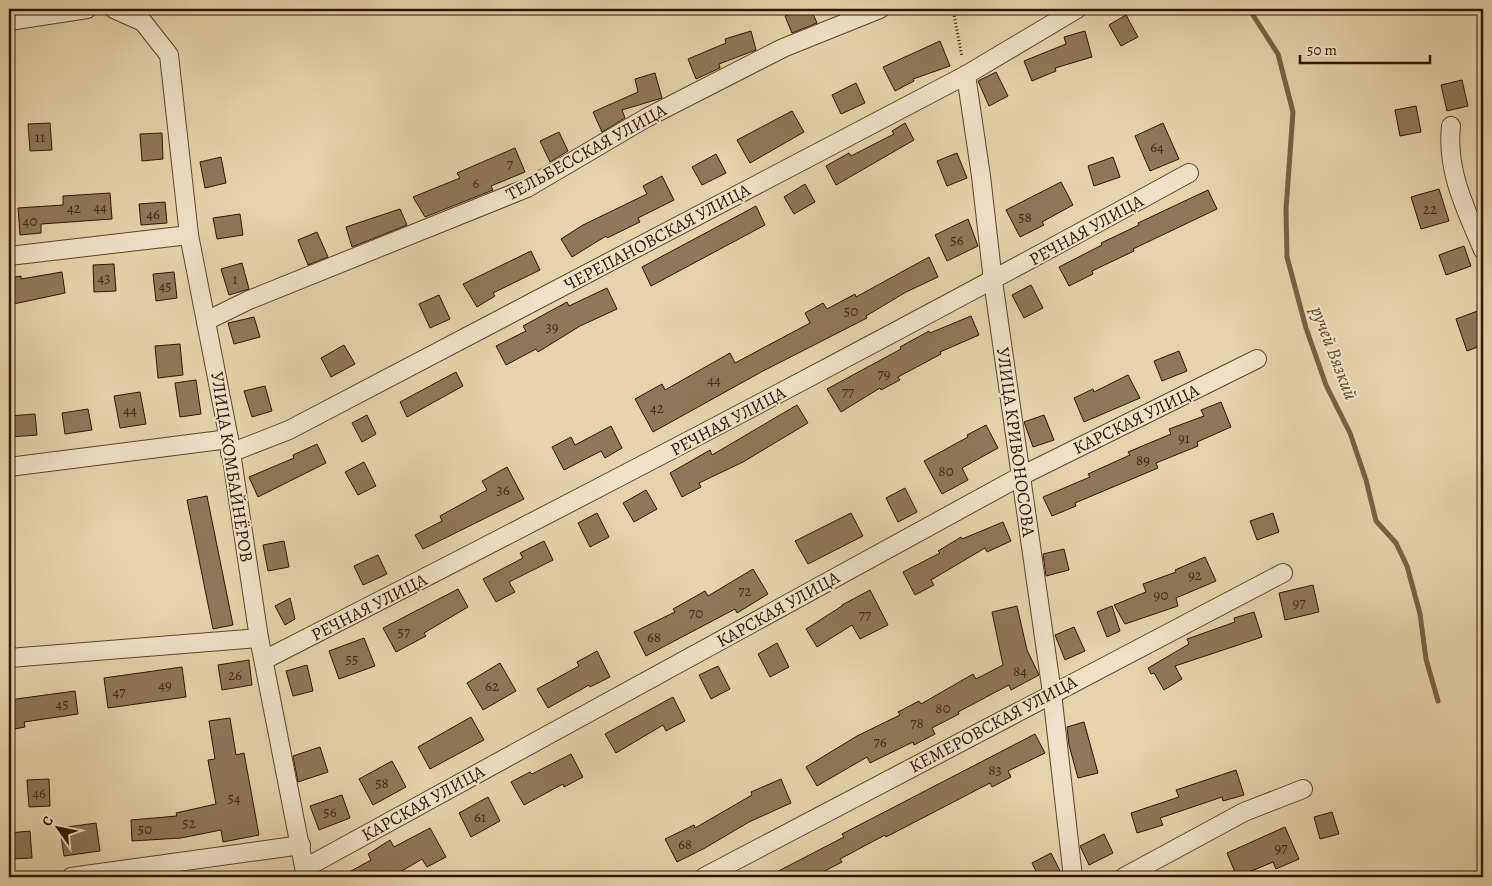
<svg xmlns="http://www.w3.org/2000/svg" width="1492" height="886" viewBox="0 0 1492 886" font-family="Alegreya,serif">
<style>
.lines{fill:none;stroke-linecap:round;stroke-linejoin:round}
.stream{stroke:#786044;stroke-width:5}
.building{fill:#8f7759;stroke:#311400}
.minor-casing{stroke:#5e442b;stroke-width:20}
.path{stroke:#311400;stroke-width:3;stroke-dasharray:1 2.5;stroke-linecap:butt}
.minor{stroke:#efe2c8;stroke-width:18}
.labels{text-anchor:middle;dominant-baseline:central;stroke-width:4;stroke-linejoin:round;paint-order:stroke}
.number-label{font-size:15px;fill:#482d16}
.street-label{font-size:18px;fill:#311400;stroke:#efe2c8}
.water-label{font-size:19px;font-style:italic;fill:#61462d;stroke:#efe2c8}
</style>
<rect width="100%" height="100%" fill="#e6d3ab"/>
<filter id="stains"><feTurbulence type="fractalNoise" baseFrequency=".004" numOctaves="4"/><feColorMatrix values="0 0 0 0 .2 0 0 0 0 .09 0 0 0 0 .02 0 0 0 .5 -.17"/></filter>
<radialGradient id="worn" r=".72"><stop offset=".6" stop-color="#630" stop-opacity="0"/><stop offset="1" stop-color="#630" stop-opacity=".3"/></radialGradient>
<g class="lines">
<polyline class="stream" points="1249,9 1278,54 1293,112 1286,209 1287,257 1306,328 1326,385 1350,433 1366,480 1376,521 1396,543 1407,566 1420,614 1426,659 1438,701"/>
</g>
<g class="building">
<polygon points="802,9 811,9 817,23 792,33 785,16"/>
<polygon points="1126,15 1138,37 1121,46 1109,25"/>
<polygon points="751,31 756,50 719,64 720,68 696,79 688,59 726,43 725,39"/>
<polygon points="1085,31 1092,57 1055,68 1056,71 1032,81 1024,61 1066,44 1064,37"/>
<polygon points="940,41 950,66 913,79 914,81 895,91 883,67"/>
<polygon points="996,72 1008,96 989,106 978,81"/>
<polygon points="655,73 662,98 622,110 625,118 602,132 593,112 638,92 635,79"/>
<polygon points="1462,80 1468,106 1447,111 1441,85"/>
<polygon points="856,83 865,103 841,114 832,95"/>
<polygon points="1416,106 1421,132 1400,136 1395,110"/>
<polygon points="792,111 804,132 750,163 737,140"/>
<polygon points="50,123 52,150 30,151 28,124"/>
<polygon points="905,123 914,140 836,185 826,166 849,153 851,156 894,134 892,131"/>
<polygon points="1163,123 1179,159 1150,171 1135,136"/>
<polygon points="559,132 568,151 550,162 540,141"/>
<polygon points="162,133 163,159 142,161 140,134"/>
<polygon points="515,148 525,172 491,186 493,190 425,217 413,197 460,178 457,173"/>
<polygon points="957,153 967,178 947,186 937,161"/>
<polygon points="716,154 726,173 702,185 692,167"/>
<polygon points="221,157 226,183 205,188 200,162"/>
<polygon points="1113,157 1120,177 1094,186 1088,166"/>
<polygon points="662,176 674,200 638,218 640,222 607,238 606,236 572,257 561,239 583,225 647,194 643,186"/>
<polygon points="1061,182 1073,205 1042,222 1044,225 1020,237 1006,210"/>
<polygon points="805,184 815,202 794,214 784,197"/>
<polygon points="1439,189 1449,221 1421,229 1411,197"/>
<polygon points="1208,190 1217,209 1133,249 1134,251 1092,271 1093,274 1069,286 1059,267 1102,245 1101,243 1139,225 1138,223"/>
<polygon points="110,193 112,219 41,224 41,233 20,235 18,208 63,205 63,196"/>
<polygon points="165,202 167,223 141,225 139,204"/>
<polygon points="756,206 765,225 651,286 642,267"/>
<polygon points="400,209 407,225 352,247 346,227"/>
<polygon points="240,214 243,235 217,239 213,218"/>
<polygon points="968,219 978,246 947,261 935,235"/>
<polygon points="317,232 328,257 308,265 298,240"/>
<polygon points="1464,246 1471,266 1446,275 1439,255"/>
<polygon points="531,251 540,270 493,293 495,296 477,307 463,284"/>
<polygon points="929,257 938,277 906,292 866,316 867,318 763,371 653,432 635,399 662,384 665,390 730,353 735,363 810,323 805,313 823,303 827,309 855,294 856,297"/>
<polygon points="242,263 249,289 229,295 221,269"/>
<polygon points="114,264 116,291 94,292 93,265"/>
<polygon points="62,272 65,293 9,305 9,278 21,276 21,279"/>
<polygon points="174,272 177,298 156,301 153,274"/>
<polygon points="1031,285 1043,308 1024,318 1012,295"/>
<polygon points="607,288 617,309 580,326 538,352 536,349 506,365 496,346 526,331 523,326 567,302 569,306"/>
<polygon points="439,295 450,319 430,328 419,304"/>
<polygon points="1483,309 1483,345 1467,351 1456,319"/>
<polygon points="971,316 979,335 940,352 941,354 898,377 900,380 881,390 880,388 841,412 827,389 901,349 900,347 929,331 930,333"/>
<polygon points="254,317 260,337 234,344 228,323"/>
<polygon points="180,344 183,375 158,378 155,346"/>
<polygon points="344,345 355,364 331,377 321,358"/>
<polygon points="1179,351 1187,371 1162,381 1154,361"/>
<polygon points="456,372 463,386 407,417 400,402"/>
<polygon points="1128,375 1140,398 1084,422 1074,398 1093,389 1094,392"/>
<polygon points="196,380 201,414 180,417 175,383"/>
<polygon points="265,386 272,411 252,417 244,391"/>
<polygon points="140,392 146,424 120,428 114,396"/>
<polygon points="1221,402 1231,427 1197,442 1198,446 1156,463 1158,468 1075,503 1076,506 1052,516 1043,497 1090,477 1088,474 1130,455 1128,452 1171,434 1169,429 1204,416 1201,410"/>
<polygon points="797,405 808,423 743,462 699,483 701,487 682,497 670,473 710,450 712,455"/>
<polygon points="88,409 92,430 65,434 62,413"/>
<polygon points="35,414 37,435 10,437 9,416"/>
<polygon points="367,415 376,434 362,442 352,423"/>
<polygon points="1044,415 1054,440 1033,447 1024,422"/>
<polygon points="986,425 998,448 962,468 968,480 942,494 924,461 968,437 967,435"/>
<polygon points="611,426 622,448 605,458 601,451 564,470 552,447 571,437 575,445"/>
<polygon points="317,444 326,463 258,497 249,477 294,458 293,455"/>
<polygon points="364,462 376,486 358,495 345,472"/>
<polygon points="507,467 524,499 423,549 415,535 442,521 440,516 487,490 482,481"/>
<polygon points="905,488 917,512 898,522 886,498"/>
<polygon points="646,490 657,509 634,522 623,503"/>
<polygon points="207,496 233,625 213,629 187,500"/>
<polygon points="597,513 609,537 590,547 578,523"/>
<polygon points="851,513 863,536 808,564 795,541"/>
<polygon points="1273,513 1279,532 1257,540 1250,521"/>
<polygon points="1003,522 1011,541 987,552 985,548 931,580 934,585 915,595 903,572 940,553 938,551 961,537 962,539"/>
<polygon points="284,541 289,567 268,571 263,545"/>
<polygon points="544,541 553,560 509,582 515,592 496,602 483,579 523,558 520,553"/>
<polygon points="1064,549 1069,570 1046,576 1043,554"/>
<polygon points="378,555 387,574 363,585 354,566"/>
<polygon points="1205,557 1216,581 1176,598 1178,606 1125,624 1114,605 1146,592 1143,584 1176,572 1175,570"/>
<polygon points="753,569 768,594 737,613 735,609 646,656 634,632 675,612 673,609 705,591 708,596"/>
<polygon points="1313,585 1319,612 1285,620 1279,593"/>
<polygon points="458,589 468,607 424,633 426,636 396,652 383,628"/>
<polygon points="870,590 888,625 860,639 852,625 817,647 806,629 842,606 842,605"/>
<polygon points="290,598 295,619 285,625 275,606"/>
<polygon points="1017,606 1027,650 1039,675 1011,690 1009,685 958,712 959,714 932,728 935,734 914,745 913,742 870,763 867,757 817,786 806,767 857,736 900,715 898,712 919,701 921,704 973,674 976,679 1003,665 992,612"/>
<polygon points="1112,606 1120,631 1107,637 1097,612"/>
<polygon points="1254,612 1262,637 1175,666 1182,679 1164,690 1154,673 1151,674 1148,668 1189,644 1187,639 1235,622 1234,618"/>
<polygon points="1074,627 1085,651 1065,660 1055,635"/>
<polygon points="364,638 375,666 339,679 329,651"/>
<polygon points="777,643 789,667 770,677 758,654"/>
<polygon points="597,651 610,677 590,687 589,685 548,708 537,689 579,666 577,662"/>
<polygon points="249,660 252,685 222,690 218,665"/>
<polygon points="500,663 516,691 483,710 467,683"/>
<polygon points="307,665 313,691 293,696 286,671"/>
<polygon points="718,666 730,689 711,699 699,675"/>
<polygon points="182,667 186,697 108,708 104,678"/>
<polygon points="75,691 78,714 24,722 25,727 9,730 9,700"/>
<polygon points="673,697 685,721 666,731 663,725 616,753 605,734"/>
<polygon points="471,717 484,740 430,769 418,747"/>
<polygon points="230,718 236,755 244,753 259,835 223,842 221,830 181,838 132,841 131,820 177,816 176,813 216,804 208,760 215,759 209,721"/>
<polygon points="1084,722 1098,773 1078,778 1069,745 1067,727"/>
<polygon points="1035,734 1045,753 1008,771 1011,777 992,787 990,783 886,837 885,835 840,859 842,862 813,877 767,877 844,837 842,834"/>
<polygon points="320,747 328,772 298,782 293,756"/>
<polygon points="571,754 583,777 564,787 563,784 524,805 511,782 530,772 532,774"/>
<polygon points="392,761 406,787 373,805 359,779"/>
<polygon points="1236,770 1244,795 1223,801 1222,797 1160,818 1163,825 1137,833 1131,813 1179,797 1176,790"/>
<polygon points="49,779 50,806 29,807 27,780"/>
<polygon points="781,779 791,803 749,822 705,848 677,862 665,839 694,825 695,828 752,795 751,792"/>
<polygon points="342,795 350,818 319,830 310,806"/>
<polygon points="488,797 500,821 471,837 459,813"/>
<polygon points="1332,812 1339,834 1320,839 1314,817"/>
<polygon points="96,823 100,851 64,856 60,828"/>
<polygon points="1285,827 1299,859 1276,869 1273,862 1237,877 1227,853"/>
<polygon points="430,828 446,857 427,867 422,859 392,877 340,877 371,860 368,854 390,840 394,847"/>
<polygon points="30,831 32,858 11,859 9,833"/>
<polygon points="1104,834 1113,853 1089,865 1080,846"/>
<polygon points="1051,853 1062,875 1062,877 1039,877 1032,863"/>
</g>
<g class="lines">
<defs>
<g id="minor">
<polyline points="114,9 143,22 169,55 189,235 229,439 259,638 306,877"/>
<polyline points="9,21 87,9"/>
<polyline points="966,75 981,176 993,281 1052,693 1073,877"/>
<path d="M1451,126C1446,171 1466,210 1483,250"/>
<polyline points="9,256 189,235"/>
<polyline points="206,321 249,300 527,188 646,118 783,48 880,9"/>
<polyline points="230,453 289,430 966,75 1077,9"/>
<polyline points="9,467 229,439"/>
<polyline points="9,658 259,638"/>
<path d="M264,660C574,502 883,341 1189,173"/>
<polyline points="305,868 1021,476 1257,359"/>
<polyline points="71,877 301,845"/>
<polyline points="704,877 1283,573"/>
<polyline points="1124,877 1244,812 1303,789"/>
</g>
</defs>
<use href="#minor" class="minor-casing"/>
<polyline class="path" points="953,9 962,57"/>
<use href="#minor" class="minor"/>
</g>
<g class="labels">
<g class="number-label">
<text x="40" y="137">11</text>
<text x="1157" y="147">64</text>
<text x="510" y="164">7</text>
<text x="476" y="183">6</text>
<text x="100" y="207">44</text>
<text x="74" y="208">42</text>
<text x="1430" y="209">22</text>
<text x="153" y="214">46</text>
<text x="1025" y="217">58</text>
<text x="30" y="221">40</text>
<text x="957" y="240">56</text>
<text x="104" y="278">43</text>
<text x="235" y="279">1</text>
<text x="165" y="286">45</text>
<text x="851" y="311">50</text>
<text x="552" y="327">39</text>
<text x="884" y="374">79</text>
<text x="714" y="380">44</text>
<text x="848" y="392">77</text>
<text x="657" y="408">42</text>
<text x="130" y="410">44</text>
<text x="1184" y="438">91</text>
<text x="1143" y="460">89</text>
<text x="946" y="471">80</text>
<text x="503" y="490">36</text>
<text x="1195" y="575">92</text>
<text x="745" y="591">72</text>
<text x="1161" y="595">90</text>
<text x="1299" y="603">97</text>
<text x="696" y="613">70</text>
<text x="865" y="615">77</text>
<text x="404" y="632">57</text>
<text x="654" y="637">68</text>
<text x="352" y="659">55</text>
<text x="1020" y="671">84</text>
<text x="235" y="675">26</text>
<text x="165" y="685">49</text>
<text x="492" y="686">62</text>
<text x="119" y="692">47</text>
<text x="62" y="704">45</text>
<text x="943" y="708">80</text>
<text x="917" y="723">78</text>
<text x="880" y="742">76</text>
<text x="995" y="770">83</text>
<text x="382" y="783">58</text>
<text x="39" y="793">46</text>
<text x="234" y="798">54</text>
<text x="330" y="812">56</text>
<text x="480" y="817">61</text>
<text x="189" y="823">52</text>
<text x="145" y="829">50</text>
<text x="685" y="844">68</text>
<text x="1281" y="848">97</text>
</g>
<g class="street-label">
<text transform="translate(586 152) rotate(-29)">ТЕЛЬБЕССКАЯ УЛИЦА</text>
<text transform="translate(1086 230) rotate(-29)">РЕЧНАЯ УЛИЦА</text>
<text transform="translate(657 237) rotate(-28)">ЧЕРЕПАНОВСКАЯ УЛИЦА</text>
<text transform="translate(1136 419) rotate(-26)">КАРСКАЯ УЛИЦА</text>
<text transform="translate(728 421) rotate(-28)">РЕЧНАЯ УЛИЦА</text>
<text transform="translate(1016 442) rotate(82)">УЛИЦА КРИВОНОСОВА</text>
<text transform="translate(232 467) rotate(81)">УЛИЦА КОМБАЙНЁРОВ</text>
<text transform="translate(369 607) rotate(-27)">РЕЧНАЯ УЛИЦА</text>
<text transform="translate(778 609) rotate(-29)">КАРСКАЯ УЛИЦА</text>
<text transform="translate(993 724) rotate(-28)">КЕМЕРОВСКАЯ УЛИЦА</text>
<text transform="translate(423 803) rotate(-29)">КАРСКАЯ УЛИЦА</text>
</g>
<g class="water-label">
<text transform="translate(1334 353) rotate(69)">ручей Вязкий</text>
</g>
</g>
<rect width="1492" height="886" fill="none" stroke="#e6d3ab" stroke-width="30"/>
<rect x="10" y="10" width="1472" height="866" fill="none" stroke="#311400" stroke-width="2.5"/>
<rect x="15" y="15" width="1462" height="856" fill="none" stroke="#311400"/>
<g transform="translate(58 828) rotate(303)" stroke="#efe2c8" stroke-width="4" paint-order="stroke">
<path d="M0-4L9 19L0 12L-9 19Z" fill="#311400"/>
<text y="-8" font-size="14" font-weight="bold" text-anchor="middle" fill="#311400">С</text>
</g>
<path d="M1300 55v8h130v-8" fill="none" stroke="#311400" stroke-width="2.5"/>
<text x="1307" y="55" font-size="15" fill="#311400" stroke="#efe2c8" stroke-width="4" paint-order="stroke">50 m</text>
<rect width="100%" height="100%" filter="url(#stains)"/>
<rect width="100%" height="100%" fill="url(#worn)"/>
</svg>
